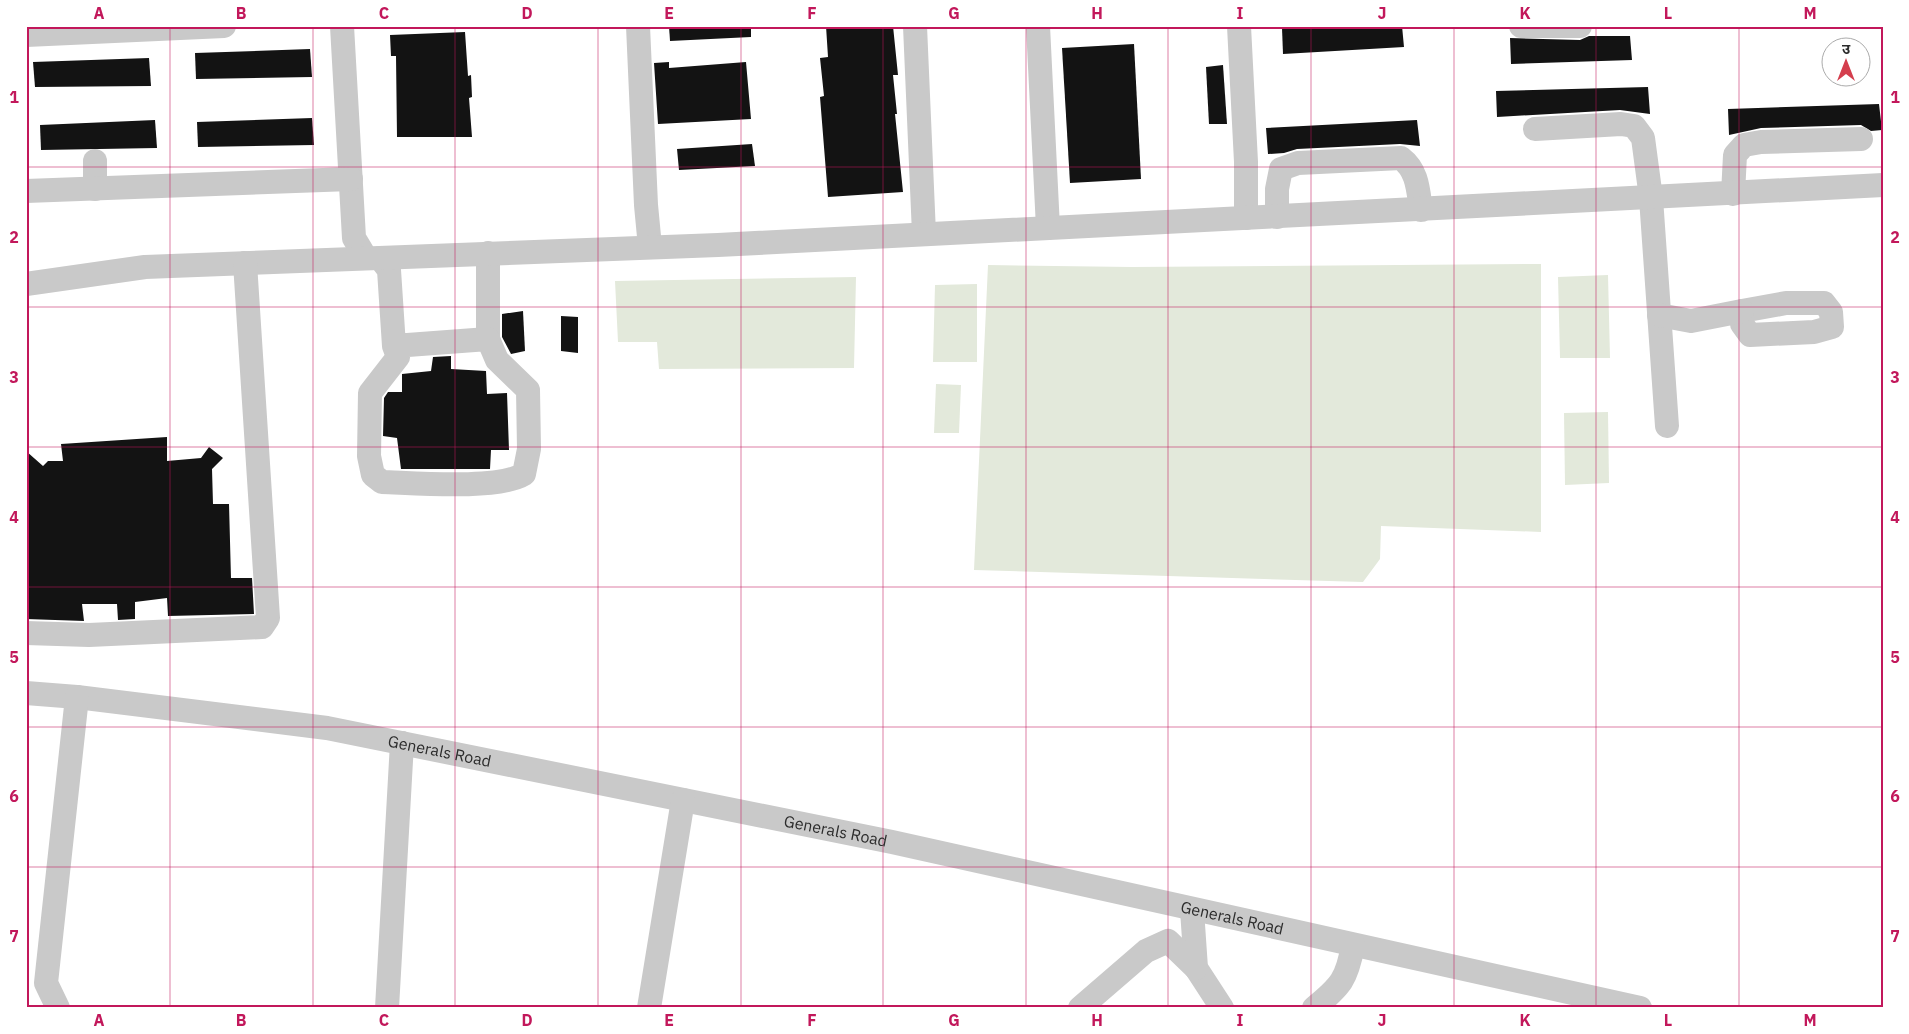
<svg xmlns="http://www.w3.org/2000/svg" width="1909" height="1034" viewBox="0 0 1909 1034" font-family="'IBM Plex Sans','Noto Sans Devanagari',sans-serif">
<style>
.green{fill:#e3e9db}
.building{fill:#131313}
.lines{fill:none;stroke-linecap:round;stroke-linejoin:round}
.minor{stroke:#c9c9c9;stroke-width:24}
.grid{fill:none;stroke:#c2185b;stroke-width:1;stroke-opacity:0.55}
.labels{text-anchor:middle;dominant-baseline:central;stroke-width:5;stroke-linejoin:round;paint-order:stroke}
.street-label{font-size:16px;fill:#2c2c2c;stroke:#fff}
.neatline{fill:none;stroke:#c2185b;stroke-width:2}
.grid-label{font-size:16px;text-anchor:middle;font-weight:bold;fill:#c2185b}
</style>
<rect width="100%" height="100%" fill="#fff"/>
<g class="green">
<polygon points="1541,264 1541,532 1381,526 1380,559 1363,582 974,570 988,265 1132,267"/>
<polygon points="1608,275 1610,358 1560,358 1558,277"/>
<polygon points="856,277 854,368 659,369 657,342 618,342 615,281"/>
<polygon points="977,284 977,362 933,362 935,285"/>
<polygon points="936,384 961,385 959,433 934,433"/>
<polygon points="1608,412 1609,483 1565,485 1564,413"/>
</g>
<g class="building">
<polygon points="669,26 751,26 751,37 670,41"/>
<polygon points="826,26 893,26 898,75 893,75 897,114 895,114 903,192 828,197 820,97 824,96 820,58 828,57"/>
<polygon points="1322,26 1402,26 1404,47 1283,54 1282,28"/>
<polygon points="465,32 468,76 471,75 472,97 469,98 472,137 397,137 396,56 391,56 390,35"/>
<polygon points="1589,36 1630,36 1632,60 1511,64 1510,38 1580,40"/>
<polygon points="1134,44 1141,179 1070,183 1062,48"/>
<polygon points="310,49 312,77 196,79 195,53"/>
<polygon points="149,58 151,86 35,87 33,62"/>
<polygon points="669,62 669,68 746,62 751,119 658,124 654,63"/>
<polygon points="1223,65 1227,124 1209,124 1206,67"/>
<polygon points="1648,87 1650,114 1620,110 1497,117 1496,91"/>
<polygon points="1879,104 1882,130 1871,131 1861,125 1761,128 1729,135 1728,109"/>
<polygon points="312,118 314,145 198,147 197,122"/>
<polygon points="155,120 157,148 41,150 40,125"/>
<polygon points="1417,120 1420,146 1400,144 1297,149 1284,153 1268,154 1266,128"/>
<polygon points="752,144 755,166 679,170 677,149"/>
<polygon points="523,311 525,351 511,354 502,337 502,314"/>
<polygon points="561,316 578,317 578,353 561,351"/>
<polygon points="451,356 451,369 486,371 487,394 507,393 509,450 491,450 490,469 401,469 397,438 383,436 384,398 388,392 402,392 402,374 431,371 433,357"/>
<polygon points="167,437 167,461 201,458 209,447 223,458 212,469 213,504 229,504 231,578 252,578 254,614 168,616 167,598 135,602 135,619 118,620 117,604 82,604 84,621 26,619 26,451 43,466 48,461 63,461 61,444"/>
</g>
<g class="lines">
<g class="minor">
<polyline points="342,26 354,238 366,258"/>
<polyline points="638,26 646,205 650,247"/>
<polyline points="915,26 924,234"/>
<polyline points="1038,26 1048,228"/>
<polyline points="1239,26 1246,162 1246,218"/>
<polyline points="1521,26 1580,26"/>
<polyline points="26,35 224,26"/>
<polyline points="1535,129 1621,124 1634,126 1643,138 1651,198 1667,426"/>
<polyline points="95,161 95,189"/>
<polyline points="26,191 351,179"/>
<polyline points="1733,194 1735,155 1744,145 1761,142 1861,139"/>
<path d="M1277,217V189L1281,169L1298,163L1401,158C1418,171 1418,190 1421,210"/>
<polyline points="488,253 488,339"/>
<path d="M380,258L389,270L394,346L398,357L370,393L369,456L373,475L382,482C415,483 498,490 524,474L529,449L528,390L497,360L488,339L394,346"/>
<polyline points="26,284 145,267 718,245 1883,185"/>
<polygon points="1786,303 1824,303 1831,312 1832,327 1814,332 1750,335 1742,324 1742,311"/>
<polyline points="1659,315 1691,321 1742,311"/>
<polyline points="26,633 89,635 262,627 268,618 245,263"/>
<path id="s1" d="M26,693L77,697L327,728L892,842L1640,1008"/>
<polyline points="1192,910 1196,968 1222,1008"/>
<polyline points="58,1008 46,983 77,697"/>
<polyline points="387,1008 402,743"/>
<polyline points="649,1008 683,800"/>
<polyline points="1080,1008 1146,951 1168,941 1196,968"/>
<path d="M1314,1008C1341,986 1347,979 1353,945"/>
</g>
</g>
<path class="grid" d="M170,26V1008M313,26V1008M455,26V1008M598,26V1008M741,26V1008M883,26V1008M1026,26V1008M1168,26V1008M1311,26V1008M1454,26V1008M1596,26V1008M1739,26V1008M26,167H1883M26,307H1883M26,447H1883M26,587H1883M26,727H1883M26,867H1883"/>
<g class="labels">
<g class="street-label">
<text stroke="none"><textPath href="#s1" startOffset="418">Generals Road</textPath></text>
<text stroke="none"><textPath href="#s1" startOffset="822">Generals Road</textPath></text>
<text stroke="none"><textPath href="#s1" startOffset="1228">Generals Road</textPath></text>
</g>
</g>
<rect width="1909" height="1034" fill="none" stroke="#ffffff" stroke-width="55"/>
<g transform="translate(1846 62)"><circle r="24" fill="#ffffff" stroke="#ababab"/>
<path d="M0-4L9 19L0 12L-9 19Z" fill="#d43e4d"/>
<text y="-8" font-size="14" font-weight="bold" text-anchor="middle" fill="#2c2c2c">उ</text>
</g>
<rect x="28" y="28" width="1854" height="978" class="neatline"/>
<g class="grid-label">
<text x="99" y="19">A</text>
<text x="241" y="19">B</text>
<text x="384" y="19">C</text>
<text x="527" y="19">D</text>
<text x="669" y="19">E</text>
<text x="812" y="19">F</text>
<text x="954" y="19">G</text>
<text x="1097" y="19">H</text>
<text x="1240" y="19">I</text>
<text x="1382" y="19">J</text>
<text x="1525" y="19">K</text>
<text x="1668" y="19">L</text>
<text x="1810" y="19">M</text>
<text x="14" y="103">1</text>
<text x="1895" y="103">1</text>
<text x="14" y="243">2</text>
<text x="1895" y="243">2</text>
<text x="14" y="383">3</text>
<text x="1895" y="383">3</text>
<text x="14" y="523">4</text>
<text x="1895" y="523">4</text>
<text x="14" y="663">5</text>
<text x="1895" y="663">5</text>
<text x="14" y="802">6</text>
<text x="1895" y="802">6</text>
<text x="14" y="942">7</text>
<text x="1895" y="942">7</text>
<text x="99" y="1026">A</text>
<text x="241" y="1026">B</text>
<text x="384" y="1026">C</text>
<text x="527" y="1026">D</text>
<text x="669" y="1026">E</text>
<text x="812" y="1026">F</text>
<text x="954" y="1026">G</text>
<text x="1097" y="1026">H</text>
<text x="1240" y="1026">I</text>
<text x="1382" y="1026">J</text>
<text x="1525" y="1026">K</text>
<text x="1668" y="1026">L</text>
<text x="1810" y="1026">M</text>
</g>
</svg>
